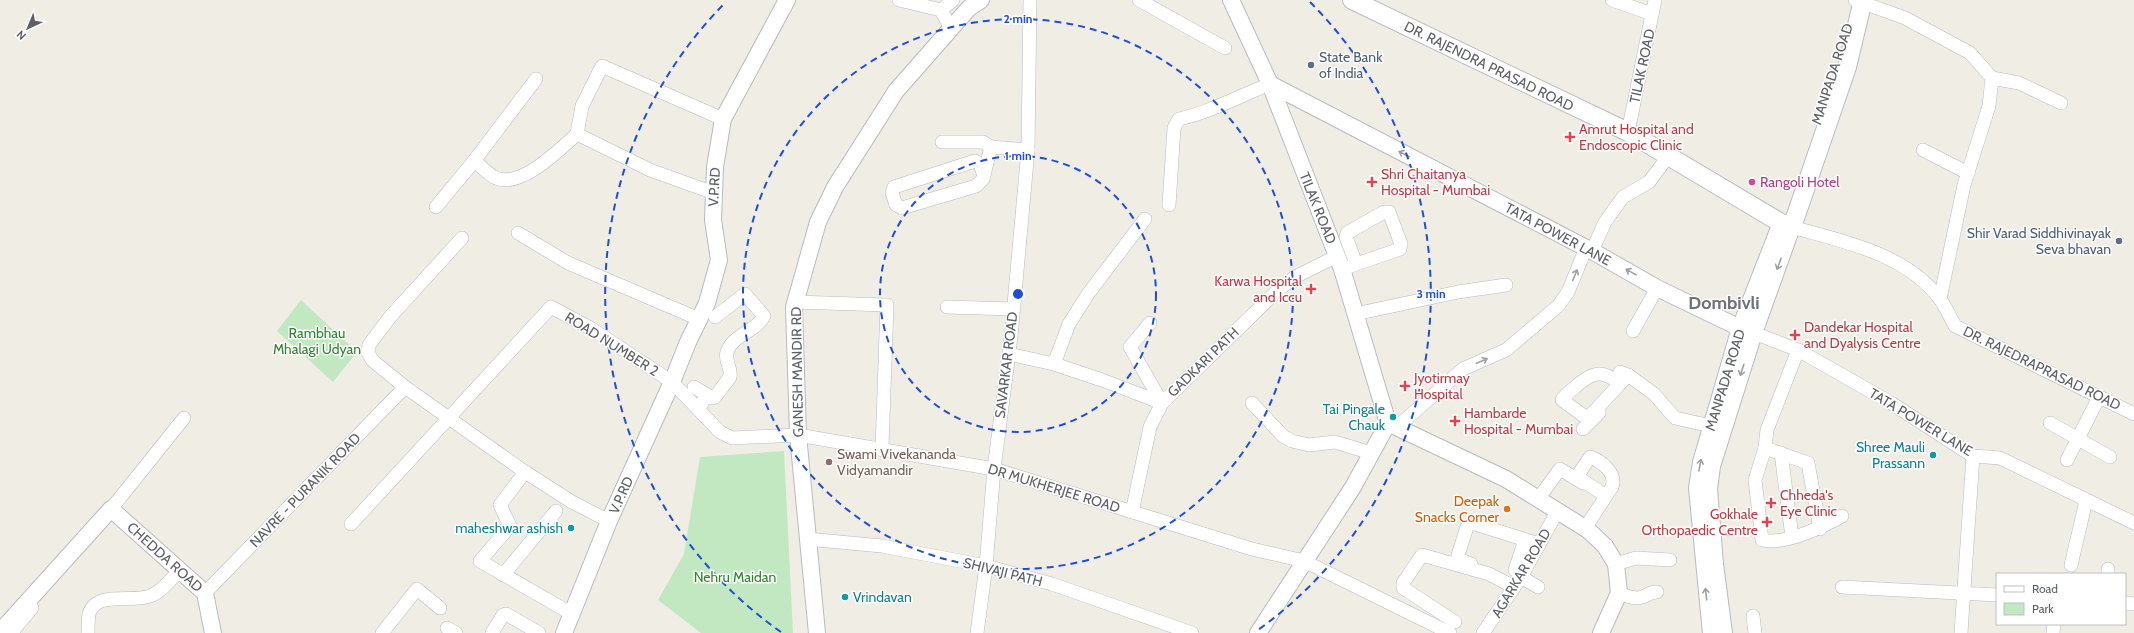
<svg xmlns="http://www.w3.org/2000/svg" width="2134" height="633" viewBox="0 0 2134 633" font-family="Cabin,sans-serif">
<style>
.park{fill:#c2e8c1}
.lines{fill:none;stroke-linecap:round;stroke-linejoin:round}
.minor-casing{stroke:#b7bbbf;stroke-width:14}
.tertiary-casing{stroke:#b7bbbf;stroke-width:18}
.secondary-casing{stroke:#b8bcc1;stroke-width:20}
.minor{stroke:#fff;stroke-width:13}
.tertiary{stroke:#fff;stroke-width:16}
.secondary{stroke:#fff;stroke-width:18}
.oneway{stroke:#9ea0a3}
.ring{fill:none;stroke:#1d4ed8;stroke-width:2;stroke-dasharray:7 5}
.service-dot{fill:#5c6f8a;stroke:#fff;stroke-width:1.5}
.health-dot{fill:#e0444e;stroke:#fff;stroke-width:1.5}
.hotel-dot{fill:#d1479c;stroke:#fff;stroke-width:1.5}
.culture-dot{fill:#0f9aa8;stroke:#fff;stroke-width:1.5}
.education-dot{fill:#8d6e63;stroke:#fff;stroke-width:1.5}
.food-dot{fill:#e8710a;stroke:#fff;stroke-width:1.5}
.labels{text-anchor:middle;dominant-baseline:central;stroke-width:3;stroke-linejoin:round;paint-order:stroke}
.service-label{font-size:14px;fill:#4e5e75;stroke:#fff;text-anchor:start}
.street-label{font-size:14px;fill:#5d6166;stroke:#fff}
.health-label{font-size:14px;fill:#be3a42;stroke:#fff;text-anchor:start}
.hotel-label{font-size:14px;fill:#b23c85;stroke:#fff;text-anchor:start}
.park-label{font-size:14px;fill:#308231;stroke:#fff}
.culture-label{font-size:14px;fill:#0d838f;stroke:#fff;text-anchor:end}
.education-label{font-size:14px;fill:#785e54;stroke:#fff;text-anchor:start}
.food-label{font-size:14px;fill:#c56008;stroke:#fff;text-anchor:end}
.district-label{font-size:18px;font-weight:bold;fill:#6e7378;stroke:#fff}
.centre{fill:#1d4ed8;stroke:#fff;stroke-width:2}
.ring-label{font-size:12px;text-anchor:middle;font-weight:bold;fill:#1d4ed8;stroke:#fff;stroke-width:3;stroke-linejoin:round;paint-order:stroke}
</style>
<rect width="100%" height="100%" fill="#f0ede5"/>
<g class="park">
<polygon points="301,300 357,352 333,382 277,331"/>
<polygon points="784,451 793,633 701,633 658,600 684,554 700,457"/>
</g>
<g class="lines">
<defs>
<g id="minor">
<polyline points="899,0 941,10 951,29"/>
<polyline points="1139,0 1225,48"/>
<polyline points="1612,0 1652,14"/>
<polyline points="1855,0 1905,18 1970,53 1992,78 1989,106 1964,185 1940,299"/>
<polyline points="941,10 953,0"/>
<polyline points="1992,78 2019,83 2061,103"/>
<polyline points="1628,132 1655,0"/>
<polyline points="577,134 582,106 602,66 723,119"/>
<polyline points="942,142 983,142 991,147 1028,150"/>
<polyline points="1923,150 1968,173"/>
<path d="M474,161C481,166 487,173 494,177C519,191 560,149 577,134L650,170L714,193"/>
<polyline points="984,176 980,164 975,161 894,187 892,193 896,205 902,208 976,186 983,179 991,147"/>
<path d="M1169,205L1174,128L1179,119C1211,112 1239,96 1270,84"/>
<polyline points="436,207 474,161 536,79"/>
<path d="M1792,227C1844,242 1905,253 1940,299C1946,307 1950,317 1955,326L2134,414"/>
<polyline points="518,233 568,263 699,319"/>
<polyline points="462,238 390,317 369,345 368,353 373,361 405,387 525,472 572,502 609,521"/>
<polyline points="1592,251 1605,222 1623,197 1649,182 1669,155"/>
<polyline points="1342,269 1397,250 1400,249 1401,244 1389,212 1384,212 1347,233 1346,237 1356,264"/>
<polyline points="795,302 887,305 882,448"/>
<polyline points="947,307 1013,309"/>
<polyline points="1355,314 1458,292 1506,285"/>
<polyline points="1150,323 1130,347 1162,403"/>
<polyline points="1633,331 1657,288"/>
<polyline points="1754,333 1798,350 1891,403 1973,456 2000,458 2134,523"/>
<polyline points="1798,350 1767,430 1765,448 1808,463 1820,529"/>
<polyline points="1009,354 1054,364 1102,380 1162,403"/>
<polyline points="1054,364 1069,324 1088,294 1145,219"/>
<polyline points="1620,372 1628,375 1654,394 1675,418 1720,428"/>
<path d="M1620,384C1601,367 1589,374 1573,389C1569,392 1565,395 1562,400L1584,416H1590L1628,375"/>
<polyline points="694,387 707,395"/>
<polyline points="1252,403 1283,436 1292,441 1309,445 1335,442 1371,453"/>
<path d="M699,408L707,395L712,398L715,397L730,377C732,368 724,360 727,352C732,335 757,331 764,316L745,294L715,317"/>
<polyline points="2050,423 2110,457"/>
<polyline points="1397,427 1463,369 1506,350 1558,306 1568,292 1586,248"/>
<polyline points="1583,429 1599,413"/>
<path d="M1765,448L1755,480L1762,540C1785,545 1822,527 1842,516"/>
<polyline points="1781,453 1792,537"/>
<polyline points="2067,460 2099,397"/>
<polyline points="525,472 500,505 510,526 480,561 572,614"/>
<polyline points="1538,499 1560,469 1583,483"/>
<polyline points="111,509 184,418"/>
<polyline points="1132,512 1150,427 1162,403 1276,292 1295,277 1337,256"/>
<polyline points="351,524 551,307 592,329 672,382 720,432 732,438 798,435 994,469 1252,549 1304,561 1450,633"/>
<path d="M1585,528L1612,487C1617,474 1602,461 1590,457L1578,475L1579,478L1606,496"/>
<polyline points="807,539 882,546 986,566 1052,584 1192,633"/>
<polyline points="1471,564 1461,560 1458,555 1467,527 1472,523 1539,544"/>
<polyline points="1616,564 1636,558 1670,560"/>
<polyline points="2071,565 2086,501"/>
<polyline points="1515,570 1525,540"/>
<polyline points="2108,574 2108,569"/>
<polyline points="503,575 556,511"/>
<polyline points="1521,577 1538,587"/>
<polyline points="1842,587 1997,595"/>
<polyline points="205,593 405,387"/>
<path d="M1619,593C1625,595 1635,600 1642,597C1649,595 1649,592 1657,592"/>
<polyline points="2125,603 2134,604"/>
<polyline points="1753,616 1755,633"/>
<polyline points="1455,622 1403,588 1403,583 1422,555 1489,574 1514,587"/>
<polyline points="447,628 456,633"/>
<polyline points="13,633 15,628 32,608"/>
<path d="M88,633C88,627 88,620 89,614C96,590 132,603 150,596C162,592 171,579 180,570"/>
<polyline points="382,633 417,589 440,608"/>
<polyline points="492,633 503,615 506,614 539,633"/>
<polyline points="977,633 986,566 994,469 1011,337 1028,150 1030,0"/>
<polyline points="1483,633 1521,577 1557,512"/>
<polyline points="1961,633 1973,456"/>
<polyline points="2053,633 2054,624"/>
</g>
<g id="tertiary">
<polyline points="1231,0 1270,84 1330,238 1342,269 1388,423"/>
<polyline points="1270,84 1592,251 1657,288 1740,328"/>
<polyline points="1388,423 1506,479 1588,530 1605,546 1616,564 1619,593 1601,633"/>
<polyline points="0,632 111,509 205,593 213,633"/>
<polyline points="564,633 609,521 672,382 688,342 707,303 719,260 713,220 715,167 723,119 787,0"/>
<polyline points="817,633 798,435 794,307 818,222 835,187 896,91 969,8 981,0"/>
<polyline points="1258,633 1353,487 1388,423"/>
<polyline points="1711,633 1697,488 1701,462 1740,328 1781,223"/>
<polyline points="1724,633 1715,564 1709,489 1712,466 1754,333 1792,227"/>
</g>
<polyline id="secondary" points="1352,0 1628,132 1781,223 1792,227 1847,67 1863,0"/>
</defs>
<use href="#minor" class="minor-casing"/>
<use href="#tertiary" class="tertiary-casing"/>
<use href="#secondary" class="secondary-casing"/>
<use href="#minor" class="minor"/>
<use href="#tertiary" class="tertiary"/>
<use href="#secondary" class="secondary"/>
</g>
<defs><path id="oneway-shaft" d="M-6 0H5M1.5-3L5.5 0L1.5 3" fill="none" stroke-width="1.6" stroke-linecap="round" stroke-linejoin="round"/></defs>
<g class="oneway">
<use href="#oneway-shaft" transform="translate(1404 154) rotate(-153)"/>
<use href="#oneway-shaft" transform="translate(1779 264) rotate(110)"/>
<use href="#oneway-shaft" transform="translate(1631 272) rotate(-151)"/>
<use href="#oneway-shaft" transform="translate(1575 275) rotate(-68)"/>
<use href="#oneway-shaft" transform="translate(1482 361) rotate(-23)"/>
<use href="#oneway-shaft" transform="translate(1742 370) rotate(108)"/>
<use href="#oneway-shaft" transform="translate(1700 465) rotate(-80)"/>
<use href="#oneway-shaft" transform="translate(1706 594) rotate(-97)"/>
</g>
<g class="ring">
<circle cx="1018" cy="294" r="138"/>
<circle cx="1018" cy="294" r="275"/>
<path d="M781 632A413 413 0 0 1 726 2M1310 2A413 413 0 0 1 1255 632"/>
</g>
<g class="service-dot">
<circle cx="1311" cy="65" r="4"/>
<circle cx="2119" cy="241" r="4"/>
</g>
<g class="health-dot">
<path d="M1568 131h4v4h4v4h-4v4h-4v-4h-4v-4h4z"/>
<path d="M1370 176h4v4h4v4h-4v4h-4v-4h-4v-4h4z"/>
<path d="M1309 283h4v4h4v4h-4v4h-4v-4h-4v-4h4z"/>
<path d="M1793 329h4v4h4v4h-4v4h-4v-4h-4v-4h4z"/>
<path d="M1403 380h4v4h4v4h-4v4h-4v-4h-4v-4h4z"/>
<path d="M1453 415h4v4h4v4h-4v4h-4v-4h-4v-4h4z"/>
<path d="M1769 497h4v4h4v4h-4v4h-4v-4h-4v-4h4z"/>
<path d="M1765 516h4v4h4v4h-4v4h-4v-4h-4v-4h4z"/>
</g>
<circle class="hotel-dot" cx="1752" cy="182" r="4"/>
<g class="culture-dot">
<circle cx="1393" cy="417" r="4"/>
<circle cx="1933" cy="455" r="4"/>
<circle cx="571" cy="528" r="4"/>
<circle cx="845" cy="597" r="4"/>
</g>
<circle class="education-dot" cx="829" cy="462" r="4"/>
<circle class="food-dot" cx="1507" cy="509" r="4"/>
<g class="labels">
<g class="service-label">
<text x="1319" y="57">State Bank<tspan x="1319" dy="16">of India</tspan></text>
<text x="2111" y="233" text-anchor="end">Shir Varad Siddhivinayak<tspan x="2111" dy="16">Seva bhavan</tspan></text>
</g>
<g class="street-label">
<text transform="translate(1489 66) rotate(26)">DR. RAJENDRA PRASAD ROAD</text>
<text transform="translate(1642 66) rotate(-78)">TILAK ROAD</text>
<text transform="translate(1832 74) rotate(-72)">MANPADA ROAD</text>
<text transform="translate(714 187) rotate(-87)">V.P.RD</text>
<text transform="translate(1318 208) rotate(68)">TILAK ROAD</text>
<text transform="translate(1558 234) rotate(28)">TATA POWER LANE</text>
<text transform="translate(612 344) rotate(32)">ROAD NUMBER 2</text>
<text transform="translate(1203 362) rotate(-44)">GADKARI PATH</text>
<text transform="translate(1006 365) rotate(-83)">SAVARKAR ROAD</text>
<text transform="translate(2042 368) rotate(26)">DR. RAJEDRAPRASAD ROAD</text>
<text transform="translate(797 372) rotate(-91)">GANESH MANDIR RD</text>
<text transform="translate(1725 380) rotate(-73)">MANPADA ROAD</text>
<text transform="translate(1921 422) rotate(31)">TATA POWER LANE</text>
<text transform="translate(1054 488) rotate(17)">DR MUKHERJEE ROAD</text>
<text transform="translate(305 490) rotate(-46)">NAVRE - PURANIK ROAD</text>
<text transform="translate(621 495) rotate(-66)">V.P.RD</text>
<text transform="translate(165 557) rotate(42)">CHEDDA ROAD</text>
<text transform="translate(1003 572) rotate(14)">SHIVAJI PATH</text>
<text transform="translate(1521 573) rotate(-59)">AGARKAR ROAD</text>
</g>
<g class="health-label">
<text x="1579" y="129">Amrut Hospital and<tspan x="1579" dy="16">Endoscopic Clinic</tspan></text>
<text x="1381" y="174">Shri Chaitanya<tspan x="1381" dy="16">Hospital - Mumbai</tspan></text>
<text x="1302" y="281" text-anchor="end">Karwa Hospital<tspan x="1302" dy="16">and Iccu</tspan></text>
<text x="1804" y="327">Dandekar Hospital<tspan x="1804" dy="16">and Dyalysis Centre</tspan></text>
<text x="1414" y="378">Jyotirmay<tspan x="1414" dy="16">Hospital</tspan></text>
<text x="1464" y="413">Hambarde<tspan x="1464" dy="16">Hospital - Mumbai</tspan></text>
<text x="1780" y="495">Chheda's<tspan x="1780" dy="16">Eye Clinic</tspan></text>
<text x="1758" y="514" text-anchor="end">Gokhale<tspan x="1758" dy="16">Orthopaedic Centre</tspan></text>
</g>
<g class="hotel-label">
<text x="1760" y="182">Rangoli Hotel</text>
</g>
<g class="park-label">
<text x="317" y="333">Rambhau<tspan x="317" dy="16">Mhalagi Udyan</tspan></text>
<text x="735" y="577">Nehru Maidan</text>
</g>
<g class="culture-label">
<text x="1385" y="409">Tai Pingale<tspan x="1385" dy="16">Chauk</tspan></text>
<text x="1925" y="447">Shree Mauli<tspan x="1925" dy="16">Prassann</tspan></text>
<text x="563" y="528">maheshwar ashish</text>
<text x="853" y="597" text-anchor="start">Vrindavan</text>
</g>
<g class="education-label">
<text x="837" y="454">Swami Vivekananda<tspan x="837" dy="16">Vidyamandir</tspan></text>
</g>
<g class="food-label">
<text x="1499" y="501">Deepak<tspan x="1499" dy="16">Snacks Corner</tspan></text>
</g>
<g class="district-label">
<text x="1724" y="303">Dombivli</text>
</g>
</g>
<circle cx="1018" cy="294" r="6" class="centre"/>
<g class="ring-label">
<text x="1018" y="23">2 min</text>
<text x="1018" y="160">1 min</text>
<text x="1431" y="298">3 min</text>
</g>
<rect x="1996" y="573" width="130" height="52" fill="#ffffff" stroke="#bec0c2"/>
<rect x="2004" y="586" width="20" height="6" fill="#ffffff" stroke="#bec0c2"/>
<text x="2032" y="593" font-size="12" fill="#5d6166">Road</text>
<rect x="2004" y="603" width="20" height="12" fill="#c2e8c1" stroke="#bec0c2"/>
<text x="2032" y="613" font-size="12" fill="#5d6166">Park</text>
<g transform="translate(28 28) rotate(224)" stroke="#ffffff" stroke-width="3" paint-order="stroke">
<path d="M0-3L7 15L0 10L-7 15Z" fill="#5d6166"/>
<text y="-6" font-size="11" font-weight="bold" text-anchor="middle" fill="#5d6166">N</text>
</g>
</svg>
